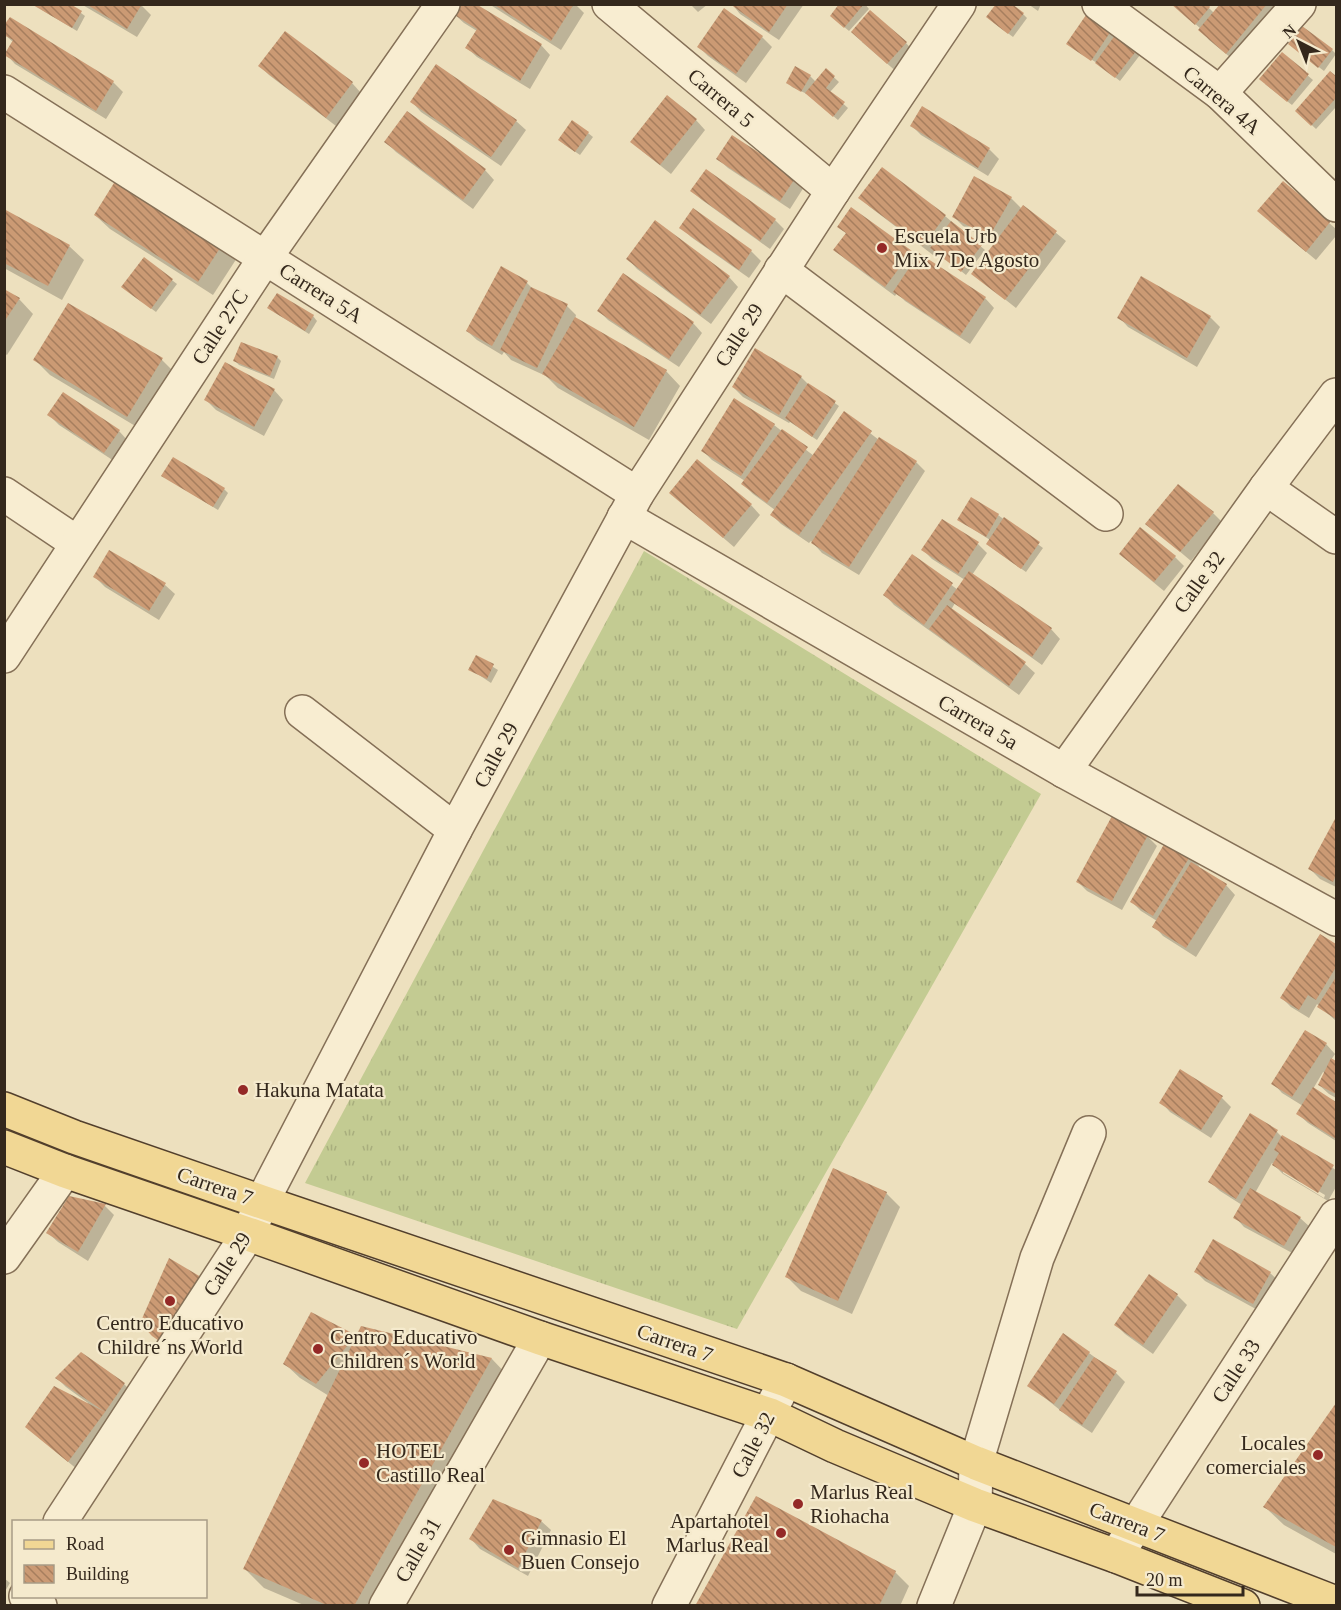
<svg xmlns="http://www.w3.org/2000/svg" width="1341" height="1610" viewBox="0 0 1341 1610" font-family="'Times New Roman',serif">
<style>
.grass{fill:url(#grass-tufts)}
.shadow{fill:#0003;fill-rule:evenodd}
.building{fill:url(#building-back-hatch)}
.lines{fill:none;stroke-linecap:round;stroke-linejoin:round}
.minor-casing{stroke:#857057;stroke-width:36}
.major-casing{stroke:#523f2c;stroke-width:36}
.minor{stroke:#f8edd1;stroke-width:33}
.major{stroke:#f1d794;stroke-width:33}
.poi-dot{fill:#942927;stroke:#f5eacd;stroke-width:2}
.labels{text-anchor:middle;dominant-baseline:central;stroke-width:4.5;stroke-linejoin:round;paint-order:stroke}
.street-label{font-size:21px;fill:#34281c;stroke:#f5eacd}
.poi-label{font-size:21px;fill:#34281c;stroke:#f5eacd;text-anchor:start}
</style>
<defs>
<pattern id="grass-tufts" width="24" height="20" patternUnits="userSpaceOnUse" patternTransform="scale(1.5)"><rect width="24" height="20" fill="#c3cb92"/><path d="M3 7l-1-3M5 7V3M7 7l1-3M15 17l-1-3M17 17v-4M19 17l1-3" fill="none" stroke="#a8ae7d"/></pattern>
<pattern id="building-back-hatch" width="6" height="6" patternUnits="userSpaceOnUse" patternTransform="scale(1.5)"><rect width="6" height="6" fill="#cb9a74"/><path d="M-1 5l2 2M0 0l6 6M5-1l2 2" fill="none" stroke="#a67e5e"/></pattern>
</defs>
<rect width="100%" height="100%" fill="#ede0be"/>
<polygon class="grass" points="644,551 1041,794 737,1329 305,1183"/>
<g class="shadow">
<polygon points="38,4 69,4 85,16 77,31 42,10"/>
<polygon points="81,4 140,4 151,15 137,37"/>
<polygon points="489,4 575,4 584,13 561,50"/>
<polygon points="690,4 708,4 698,12"/>
<polygon points="732,4 804,4 779,40 740,14"/>
<polygon points="841,4 865,4 869,9 849,31 836,20"/>
<polygon points="1028,4 1041,4 1038,11"/>
<polygon points="1173,4 1205,4 1214,13 1222,4 1275,4 1280,10 1236,62 1209,40 1201,29"/>
<polygon points="725,11 762,37 772,47 746,83 708,56 699,47"/>
<polygon points="454,14 541,45 550,55 530,89 477,57 467,48 477,31 464,23"/>
<polygon points="1023,14 1027,18 1013,37 993,22"/>
<polygon points="1110,32 1140,55 1120,81 1097,63 1073,48"/>
<polygon points="4,34 113,82 123,92 106,119 15,64 6,54 13,42"/>
<polygon points="862,42 906,43 915,53 898,73"/>
<polygon points="1294,48 1332,50 1336,54 1324,71"/>
<polygon points="1282,54 1313,80 1292,105 1265,84"/>
<polygon points="260,66 352,83 361,93 336,126 269,75"/>
<polygon points="826,70 839,82 830,92 848,108 838,120 807,94 792,87 788,82 810,76 816,82"/>
<polygon points="1331,73 1336,78 1336,107 1316,129 1297,111"/>
<polygon points="412,102 516,121 526,130 501,166 421,112"/>
<polygon points="923,108 989,149 999,159 988,176 921,135 912,126"/>
<polygon points="696,120 705,130 671,174 642,151"/>
<polygon points="588,133 593,137 580,155 564,144"/>
<polygon points="386,142 485,170 494,180 473,209 396,152"/>
<polygon points="718,159 795,178 804,187 790,209 728,168"/>
<polygon points="120,177 237,258 213,295 110,229 95,215"/>
<polygon points="1283,183 1336,229 1336,236 1316,260 1269,221"/>
<polygon points="692,191 775,220 784,229 770,249 702,200"/>
<polygon points="860,197 945,216 985,250 966,275 936,251 933,255 870,207"/>
<polygon points="1011,198 1022,209 1024,207 1066,241 1016,308 973,274 996,244 963,226 954,217"/>
<polygon points="694,210 751,251 761,261 749,278 691,237 681,227"/>
<polygon points="4,211 69,246 84,260 62,300 4,268"/>
<polygon points="839,227 911,253 917,259 985,298 994,308 970,344 905,301 897,293 895,296 845,259 835,249 847,234"/>
<polygon points="144,259 177,284 156,312 128,291"/>
<polygon points="628,259 729,277 738,287 711,324 637,269"/>
<polygon points="1142,278 1210,317 1220,327 1197,367 1128,327 1119,317"/>
<polygon points="527,283 535,291 567,306 576,315 575,319 666,371 680,386 649,440 558,388 546,376 511,360 504,352 502,355 477,340 467,331"/>
<polygon points="4,290 19,299 33,314 7,355 4,353"/>
<polygon points="599,311 693,323 702,333 679,367 608,320"/>
<polygon points="274,312 313,316 317,321 309,334"/>
<polygon points="277,357 281,361 274,379 239,365 235,361"/>
<polygon points="35,360 162,360 176,374 142,430 50,375"/>
<polygon points="801,377 811,387 839,406 817,440 790,422 789,423 743,397 733,387"/>
<polygon points="274,390 283,400 264,436 216,410 206,400"/>
<polygon points="844,413 879,440 916,462 925,471 859,575 822,553 811,541 809,543 781,524 772,515 775,510 753,494 743,484 745,481 712,460 703,451 774,425 814,456"/>
<polygon points="49,415 119,431 128,441 114,461 59,425"/>
<polygon points="163,476 224,489 228,493 218,510"/>
<polygon points="671,493 751,505 760,515 734,547"/>
<polygon points="972,499 998,515 1043,548 1026,572 992,548 987,544 990,540 959,520"/>
<polygon points="1213,513 1222,522 1191,561 1147,524"/>
<polygon points="978,544 987,553 972,575 1051,629 1060,639 1042,665 955,603 951,610 1025,664 1035,673 1019,695 894,605 885,595 913,556 958,590 965,580 932,559 923,550"/>
<polygon points="110,552 165,585 175,594 159,620 105,587 95,577"/>
<polygon points="1175,557 1184,566 1164,591 1130,563"/>
<polygon points="477,657 498,670 491,683 470,669"/>
<polygon points="1336,820 1336,887 1320,879 1310,869"/>
<polygon points="1147,836 1157,846 1122,910 1087,891 1078,882"/>
<polygon points="1190,856 1199,866 1198,868 1226,885 1235,895 1196,957 1163,936 1154,926 1157,921 1141,911 1131,901"/>
<polygon points="1321,936 1336,946 1336,1021 1317,1004 1309,1018 1291,1007 1282,998"/>
<polygon points="1326,1044 1335,1054 1331,1060 1336,1062 1336,1098 1329,1094 1319,1085 1325,1073 1323,1072 1313,1089 1336,1103 1336,1141 1308,1123 1298,1114 1303,1106 1282,1093 1273,1083"/>
<polygon points="1222,1098 1231,1107 1211,1138 1170,1112 1161,1102"/>
<path d="M1277,1132L1283,1138L1336,1170V1187L1328,1201L1283,1174L1272,1163L1255,1193L1300,1218L1310,1227L1294,1254L1244,1227L1235,1217L1242,1205L1220,1191L1210,1182ZM1283,1170L1325,1195L1324,1198L1283,1173Z"/>
<polygon points="886,1193 900,1207 852,1314 801,1291 787,1277"/>
<polygon points="70,1197 105,1206 114,1215 88,1261 58,1242 48,1233"/>
<polygon points="1196,1272 1270,1273 1280,1282 1263,1313 1205,1281"/>
<polygon points="1177,1295 1187,1305 1153,1354 1125,1334 1116,1325"/>
<polygon points="311,1314 357,1338 361,1328 492,1359 510,1378 383,1606 306,1606 264,1588 245,1569 329,1396 300,1378 285,1364"/>
<polygon points="1089,1353 1116,1373 1125,1382 1092,1433 1071,1419 1029,1385"/>
<polygon points="57,1378 124,1384 133,1393 78,1470 37,1436 88,1403 66,1387"/>
<polygon points="1336,1406 1336,1554 1284,1525 1265,1507"/>
<polygon points="541,1521 551,1530 528,1576 480,1549 471,1539"/>
<polygon points="895,1572 909,1586 900,1606 697,1606"/>
<polygon points="4,1578 10,1583 4,1593"/>
</g>
<g class="building">
<polygon points="86,4 142,4 127,29"/>
<polygon points="458,4 476,4 542,44 520,81 465,48 477,29 453,14"/>
<polygon points="493,4 574,4 551,41"/>
<polygon points="730,4 788,4 769,32"/>
<polygon points="839,4 864,4 844,28 830,16"/>
<polygon points="996,4 1012,4 1024,13 1008,34 986,17"/>
<polygon points="1171,4 1208,4 1210,7 1195,25"/>
<polygon points="1220,4 1267,4 1226,54 1198,30"/>
<polygon points="33,5 72,5 82,11 72,28"/>
<polygon points="724,8 763,36 736,74 697,47"/>
<polygon points="870,10 907,42 887,64 851,32"/>
<polygon points="1086,15 1111,31 1091,61 1066,44"/>
<polygon points="10,17 114,81 96,111 4,55 13,40 4,35 4,25"/>
<polygon points="1302,26 1333,49 1318,68 1288,44"/>
<polygon points="285,31 353,82 326,118 258,66"/>
<polygon points="1116,34 1137,50 1115,78 1095,63"/>
<polygon points="1282,52 1309,74 1287,102 1259,79"/>
<polygon points="436,64 517,120 491,157 410,102"/>
<polygon points="795,66 811,75 801,92 786,83"/>
<polygon points="826,68 835,76 826,88 845,102 833,117 805,93"/>
<polygon points="1330,71 1336,76 1336,98 1311,126 1295,111"/>
<polygon points="667,95 697,119 660,165 630,142"/>
<polygon points="922,106 990,148 978,168 910,126"/>
<polygon points="407,111 486,169 463,200 384,142"/>
<polygon points="572,120 589,132 575,152 558,140"/>
<polygon points="732,135 796,177 780,201 716,159"/>
<polygon points="882,167 946,215 923,246 858,198"/>
<polygon points="706,169 776,219 760,241 690,191"/>
<polygon points="119,175 224,242 198,282 94,215"/>
<polygon points="974,176 1012,197 989,237 952,217"/>
<polygon points="1283,181 1331,221 1306,252 1257,211"/>
<polygon points="1023,205 1057,231 1005,300 971,274"/>
<polygon points="851,207 912,251 885,287 833,250 846,233 837,227"/>
<polygon points="693,208 752,250 739,270 679,228"/>
<polygon points="4,209 70,245 48,286 4,263"/>
<polygon points="655,220 730,276 700,315 626,259"/>
<polygon points="951,221 982,245 961,272 930,248"/>
<polygon points="919,253 986,297 960,336 893,292"/>
<polygon points="144,257 173,279 151,309 121,287"/>
<polygon points="501,266 528,281 492,346 466,331"/>
<polygon points="623,273 694,322 669,359 597,311"/>
<polygon points="1141,276 1211,316 1187,358 1117,318"/>
<polygon points="531,287 568,304 537,368 500,350"/>
<polygon points="4,289 20,298 4,322"/>
<polygon points="277,293 314,315 305,331 267,308"/>
<polygon points="68,303 163,358 127,417 33,360"/>
<polygon points="575,317 667,370 634,427 542,374"/>
<polygon points="241,342 278,356 270,376 233,361"/>
<polygon points="755,348 802,376 779,415 732,387"/>
<polygon points="225,362 275,389 254,427 204,400"/>
<polygon points="808,383 836,401 812,437 785,418"/>
<polygon points="63,392 120,430 104,453 47,415"/>
<polygon points="734,398 775,424 741,476 701,451"/>
<polygon points="844,411 872,431 799,535 770,515"/>
<polygon points="782,429 808,447 767,503 741,484"/>
<polygon points="879,437 917,461 849,567 811,543"/>
<polygon points="173,457 225,488 213,507 161,476"/>
<polygon points="697,459 752,504 723,538 669,493"/>
<polygon points="1178,484 1214,512 1180,552 1145,524"/>
<polygon points="971,497 999,514 986,537 957,520"/>
<polygon points="1004,517 1040,542 1021,569 986,544"/>
<polygon points="942,519 979,542 958,574 921,550"/>
<polygon points="1140,527 1176,556 1154,582 1119,554"/>
<polygon points="109,550 166,583 149,611 93,577"/>
<polygon points="912,554 953,583 924,625 883,595"/>
<polygon points="969,571 1052,628 1032,657 949,600"/>
<polygon points="947,605 1026,662 1009,686 929,629"/>
<polygon points="476,655 494,664 487,679 468,670"/>
<polygon points="1112,816 1148,835 1112,901 1076,882"/>
<polygon points="1336,817 1336,875 1333,882 1308,869"/>
<polygon points="1166,841 1191,855 1153,916 1130,902"/>
<polygon points="1191,862 1227,884 1186,948 1152,927"/>
<polygon points="1320,934 1336,944 1336,967 1316,1000 1308,995 1299,1010 1280,998"/>
<polygon points="1336,977 1336,1019 1317,1007"/>
<polygon points="1305,1030 1327,1043 1292,1097 1271,1084"/>
<polygon points="1331,1058 1336,1061 1336,1094 1318,1085"/>
<polygon points="1180,1069 1223,1096 1201,1130 1159,1103"/>
<polygon points="1313,1087 1336,1102 1336,1139 1296,1114"/>
<polygon points="1250,1113 1278,1130 1236,1199 1208,1182"/>
<polygon points="1282,1135 1334,1165 1318,1193 1272,1165 1279,1153 1274,1150"/>
<polygon points="833,1168 887,1192 838,1301 785,1277"/>
<polygon points="1250,1188 1301,1217 1284,1246 1233,1218"/>
<polygon points="69,1196 106,1204 78,1252 46,1233"/>
<polygon points="1213,1239 1271,1272 1253,1304 1194,1272"/>
<polygon points="169,1258 206,1280 162,1343 152,1336 140,1323"/>
<polygon points="1149,1274 1178,1294 1143,1345 1114,1325"/>
<polygon points="311,1312 356,1335 316,1384 283,1364"/>
<polygon points="361,1326 492,1358 354,1606 329,1606 243,1569"/>
<polygon points="1063,1333 1090,1352 1054,1404 1027,1386"/>
<polygon points="81,1352 125,1383 105,1412 68,1462 25,1427 54,1386 105,1412 55,1378"/>
<polygon points="1094,1357 1117,1371 1082,1425 1059,1410"/>
<polygon points="1336,1403 1336,1547 1263,1507"/>
<polygon points="756,1496 896,1571 879,1606 695,1606"/>
<polygon points="493,1499 542,1520 518,1568 469,1539"/>
</g>
<g class="lines">
<defs>
<g id="minor">
<polyline points="609,4 833,191"/>
<polyline points="1099,4 1220,93 1336,205"/>
<polyline points="4,92 637,494"/>
<polyline points="1220,93 1299,4"/>
<polyline points="781,270 1106,514"/>
<polyline points="1266,488 1336,537"/>
<polyline points="4,494 77,543"/>
<polyline points="624,517 1064,771 1336,919"/>
<polyline points="4,656 265,258 443,4"/>
<polyline points="302,712 455,830"/>
<polyline points="1064,771 1266,488 1336,395"/>
<polyline points="4,1257 65,1171"/>
<polyline points="60,1522 248,1234 262,1202 455,830 637,494 833,191 959,4"/>
<polyline points="1116,1556 1336,1216"/>
<polyline points="26,1596 40,1606"/>
<polyline points="386,1606 540,1338"/>
<polyline points="669,1606 786,1380"/>
<polyline points="934,1606 975,1505 976,1463 1037,1258 1089,1133"/>
</g>
<g id="major">
<polyline points="4,1109 74,1137 262,1202 786,1380 976,1463 1336,1603"/>
<polyline points="4,1147 65,1171 248,1234 540,1338 770,1415 835,1446 975,1505 1116,1556 1243,1606"/>
</g>
</defs>
<use href="#minor" class="minor-casing"/>
<use href="#major" class="major-casing"/>
<use href="#minor" class="minor"/>
<use href="#major" class="major"/>
</g>
<g class="poi-dot">
<circle cx="882" cy="248" r="6"/>
<circle cx="243" cy="1090" r="6"/>
<circle cx="170" cy="1301" r="6"/>
<circle cx="318" cy="1349" r="6"/>
<circle cx="1318" cy="1455" r="6"/>
<circle cx="364" cy="1463" r="6"/>
<circle cx="798" cy="1504" r="6"/>
<circle cx="781" cy="1533" r="6"/>
<circle cx="509" cy="1550" r="6"/>
</g>
<g class="labels">
<g class="street-label">
<text transform="translate(721 98) rotate(40)">Carrera 5</text>
<text transform="translate(1222 100) rotate(40)">Carrera 4A</text>
<text transform="translate(321 293) rotate(32)">Carrera 5A</text>
<text transform="translate(220 327) rotate(-57)">Calle 27C</text>
<text transform="translate(739 335) rotate(-57)">Calle 29</text>
<text transform="translate(1199 582) rotate(-54)">Calle 32</text>
<text transform="translate(978 722) rotate(30)">Carrera 5a</text>
<text transform="translate(496 755) rotate(-62)">Calle 29</text>
<text transform="translate(215 1186) rotate(19)">Carrera 7</text>
<text transform="translate(227 1264) rotate(-58)">Calle 29</text>
<text transform="translate(675 1343) rotate(19)">Carrera 7</text>
<text transform="translate(1236 1371) rotate(-57)">Calle 33</text>
<text transform="translate(753 1445) rotate(-63)">Calle 32</text>
<text transform="translate(1127 1522) rotate(21)">Carrera 7</text>
<text transform="translate(418 1550) rotate(-60)">Calle 31</text>
</g>
<g class="poi-label">
<text x="894" y="236">Escuela Urb<tspan x="894" dy="24">Mix 7 De Agosto</tspan></text>
<text x="255" y="1090">Hakuna Matata</text>
<text x="170" y="1323" text-anchor="middle">Centro Educativo<tspan x="170" dy="24">Childre´ns World</tspan></text>
<text x="330" y="1337">Centro Educativo<tspan x="330" dy="24">Children´s World</tspan></text>
<text x="1306" y="1443" text-anchor="end">Locales<tspan x="1306" dy="24">comerciales</tspan></text>
<text x="376" y="1451">HOTEL<tspan x="376" dy="24">Castillo Real</tspan></text>
<text x="810" y="1492">Marlus Real<tspan x="810" dy="24">Riohacha</tspan></text>
<text x="769" y="1521" text-anchor="end">Apartahotel<tspan x="769" dy="24">Marlus Real</tspan></text>
<text x="521" y="1538">Gimnasio El<tspan x="521" dy="24">Buen Consejo</tspan></text>
</g>
</g>
<rect width="1341" height="1610" fill="none" stroke="#34281c" stroke-width="12"/>
<rect x="12" y="1520" width="195" height="78" fill="#f5eacd" stroke="#a89c86" stroke-width="1.5"/>
<rect x="24" y="1540" width="30" height="9" fill="#f1d794" stroke="#a89c86" stroke-width="1.5"/>
<text x="66" y="1550" font-size="18" fill="#34281c">Road</text>
<rect x="24" y="1565" width="30" height="18" fill="url(#building-back-hatch)" stroke="#a89c86" stroke-width="1.5"/>
<text x="66" y="1580" font-size="18" fill="#34281c">Building</text>
<g transform="translate(1299 42) rotate(318)" stroke="#f5eacd" stroke-width="4.5" paint-order="stroke">
<path d="M0-4.5L10 22L0 15L-10 22Z" fill="#34281c"/>
<text y="-9" font-size="16" font-weight="bold" text-anchor="middle" fill="#34281c">N</text>
</g>
<path d="M1137 1586v9h106v-9" fill="none" stroke="#34281c" stroke-width="3"/>
<text x="1146" y="1586" font-size="18" fill="#34281c" stroke="#f5eacd" stroke-width="4.5" paint-order="stroke">20 m</text>
</svg>
